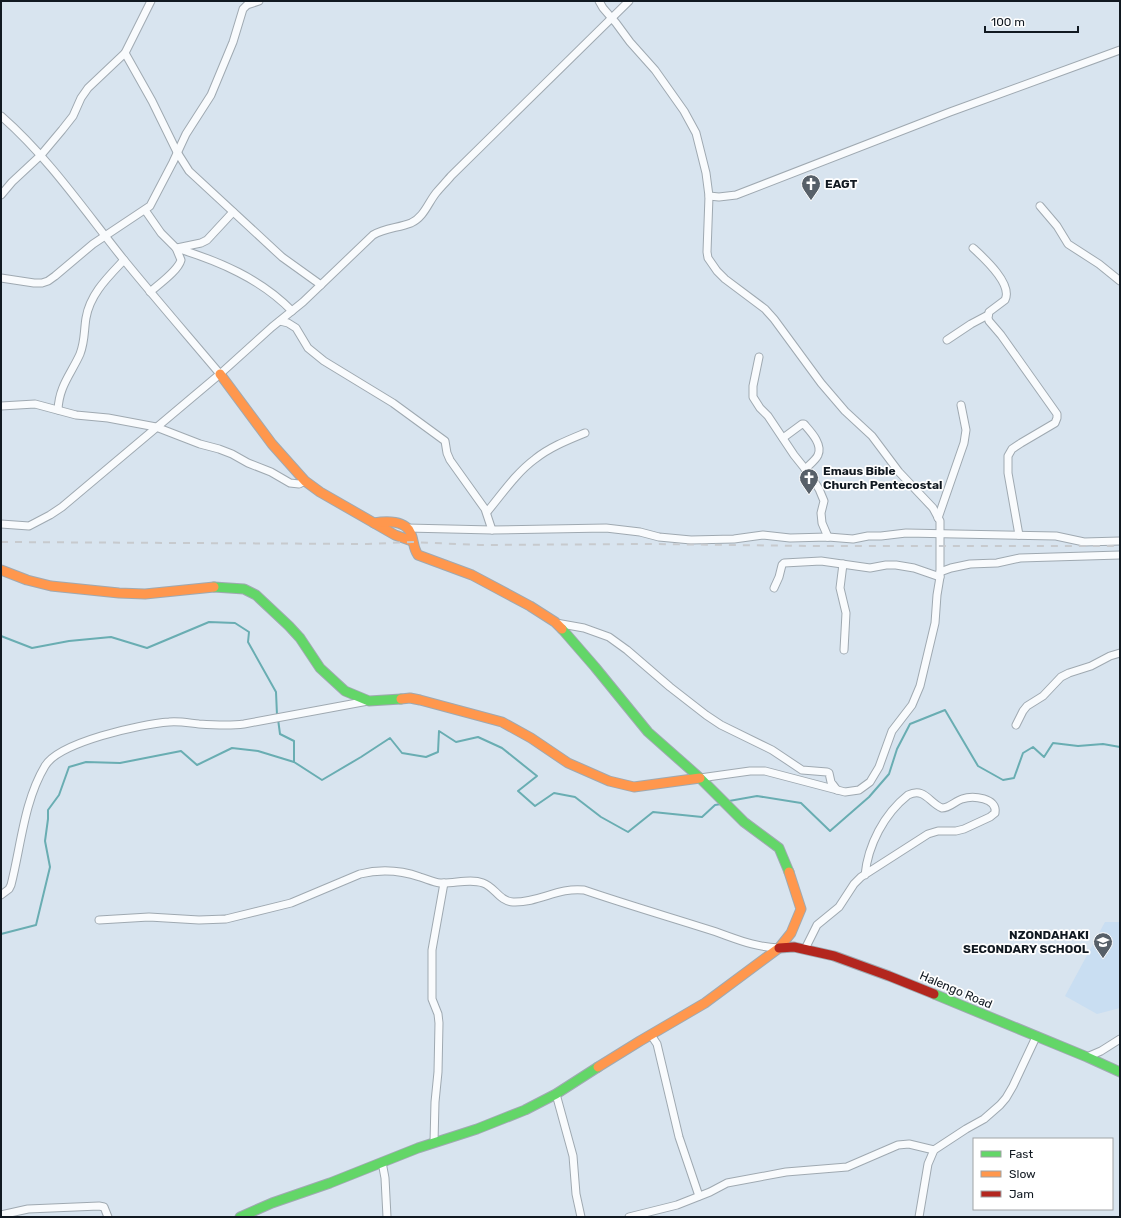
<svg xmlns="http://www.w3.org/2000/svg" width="1121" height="1218" viewBox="0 0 1121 1218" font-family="Rubik,sans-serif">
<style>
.built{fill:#c9def2}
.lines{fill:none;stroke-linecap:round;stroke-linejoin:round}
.stream{stroke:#69adb2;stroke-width:2}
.street-casing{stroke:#9fa9b1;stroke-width:9}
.fast-casing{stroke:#9fa9b1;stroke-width:11}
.slow-casing{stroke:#9fa9b1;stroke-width:11}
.jam-casing{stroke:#9fa9b1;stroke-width:11}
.street{stroke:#f9fbfd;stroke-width:7}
.fast{stroke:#63d668;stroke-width:9}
.slow{stroke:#ff974d;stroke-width:9}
.jam{stroke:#b3261e;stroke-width:9}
.rail{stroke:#c7cace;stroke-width:2;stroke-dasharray:7 7;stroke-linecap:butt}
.labels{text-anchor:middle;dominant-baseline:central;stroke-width:3.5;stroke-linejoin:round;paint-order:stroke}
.poi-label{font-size:12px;font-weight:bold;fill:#111921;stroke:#fff;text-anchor:start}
.street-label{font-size:12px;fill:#111921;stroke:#fff}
</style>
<rect width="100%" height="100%" fill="#d8e4ef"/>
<polygon class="built" points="1105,922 1120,922 1120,1008 1097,1014 1065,996"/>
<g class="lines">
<g class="stream">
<polyline points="1,636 32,648 69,641 111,637 147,648 209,622 235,623 249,632 248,642 276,692 277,715"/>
<polyline points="278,719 280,734 294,741 294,762"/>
<polyline points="729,801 757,796 801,803 830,831 869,797 889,774 897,749 910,724 945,710 978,766 1003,780 1014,778 1023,753 1033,747 1044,757 1053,743 1078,746 1103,744 1120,747"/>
<polyline points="1,934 36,925 50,867 45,841 48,819 48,810 59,795 69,767 86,762 120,763 181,751 197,765 232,748 258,751 294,762 322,780 361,757 390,738 402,753 426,757 438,752 439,731 456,742 478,737 502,748 537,776 518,791 535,806 554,793 575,797 601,817 628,832 653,812 702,817 715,805 721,804"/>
</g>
<defs>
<g id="street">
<polyline points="599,1 603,8 616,23 630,42 655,70 684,111 696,133 706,173 709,196 707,252 708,258 717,271 725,279 765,309 774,319 821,383 845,411 872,436 899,472 933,508 940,521 940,577 937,595 935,623 920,686 912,705 892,731 879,767 870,782 859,790 845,792 765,771 750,771 700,778"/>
<polyline points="125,53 152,101 177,152 189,171 282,257 321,285"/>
<path d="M1,116C49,158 84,210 124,260C155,298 188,336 220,374"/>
<polyline points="1,195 12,182 41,155 62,130 73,116 81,98 88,88 125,53 151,1"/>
<polyline points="709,196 719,197 736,195 950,112 1120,50"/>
<polyline points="1040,206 1057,226 1068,244 1099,264 1120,281"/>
<path d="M145,210L161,233L176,248L181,260C178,271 159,284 150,292"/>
<path d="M176,248C219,261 261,279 292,311"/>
<polyline points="177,248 201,243 207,240 233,212"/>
<path d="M973,248C984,258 1013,284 1005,300L989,312L988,318L989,321L1001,335L1057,414V418L1055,423L1021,443L1012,449L1008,456V473L1019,535"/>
<polyline points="1,278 34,283 42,283 48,281 55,276 93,244 150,206 173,162 186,134 211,95 233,42 243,9 247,5 259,1"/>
<polyline points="280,321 288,323 296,328 308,348 324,361 393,403 445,441 447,453 450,460 485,509 492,530"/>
<polyline points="947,340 971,324 988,315"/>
<polyline points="759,357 753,386 753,397 760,408 768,416 794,455 810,475 819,489 824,501 821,513 822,523 828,537"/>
<polyline points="1,406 35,404 76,415 108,418 156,427 200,444 219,449 232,454 248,463 271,472 290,483 299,484 305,481"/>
<path d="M58,410C59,386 71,374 80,354C85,341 84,330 86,318C90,294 108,277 124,260"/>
<path d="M783,438L802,424H804C810,431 823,444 818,455C816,460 809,465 805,469"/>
<path d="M487,512C502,494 516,473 535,459C550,447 568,440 585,433"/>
<polyline points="938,518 964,443 966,430 961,405"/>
<path d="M1,524L29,526L50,515L62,507L220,374L272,327L303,302L373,235C385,228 398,228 411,223C424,217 428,203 436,193C441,187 446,182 451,176L629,1"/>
<polyline points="407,528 492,530 606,528 640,532 659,537 691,540 734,539 763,535 790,538 828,537 853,539 868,536 881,536 906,533 1056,536 1084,542 1120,541"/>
<polyline points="843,564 840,588 846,613 844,650"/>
<polyline points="940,572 951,568 970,564 997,563 1020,558 1120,555"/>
<polyline points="774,588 779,577 782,565 784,563 821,561 870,568 886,565 896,565 914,568 940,577"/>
<polyline points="556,623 584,628 609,637 627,650 670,687 706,715 721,725 772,750 802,770 827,772 829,773 831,782 837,790"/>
<polyline points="1016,725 1023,711 1027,706 1043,696 1061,677 1069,673 1091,666 1110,656 1120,653"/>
<path d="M1,895L9,889L11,885C21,846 24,801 45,766C59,742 141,724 169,722C179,721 189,723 199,724C214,725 229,726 244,724L368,701"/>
<path d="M99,920L149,917L199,920L226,919L291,903L360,874C380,869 400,870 420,877C427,879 433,882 440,883C454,884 470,878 483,883C495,887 499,901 513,902C539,903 558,887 584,890C625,904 666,916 707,929C733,937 751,947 779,948"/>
<path d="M805,949L817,925L839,907L854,884L861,877L928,834L938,831H956L964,829L990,817L995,813C998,798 973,795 962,799C955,801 950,808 942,808C929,803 925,787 908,795C884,814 868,845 865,875"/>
<polyline points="651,1035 657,1044 679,1137 699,1196"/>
<polyline points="1087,1057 1101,1051 1120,1039"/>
<polyline points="556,1094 573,1156 576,1194 581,1217"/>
<polyline points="434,1142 435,1102 438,1072 439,1023 438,1014 432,999 432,950 444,883"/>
<polyline points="382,1162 385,1178 387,1217"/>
<polyline points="1,1215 28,1209 99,1206 104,1207 108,1217"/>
<polyline points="629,1217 677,1205 710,1192 727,1183 786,1172 847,1167 898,1145 909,1144 934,1150"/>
<polyline points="919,1217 928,1164 934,1150 966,1129 984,1119 1000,1105 1006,1098 1013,1086 1036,1037"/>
</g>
<g id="fast">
<polyline points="214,587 244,589 256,595 289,626 300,638 320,668 345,691 369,701 401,699"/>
<polyline points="562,629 595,667 648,732 700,778 744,822 779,848 789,872"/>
<polyline points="934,994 1087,1057 1120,1072"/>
<polyline points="240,1217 272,1203 330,1183 418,1148 477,1129 525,1110 556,1094 598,1067"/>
</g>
<g id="slow">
<polyline points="220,374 272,444 305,481 320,492 395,535 412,541"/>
<path d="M374,523C386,521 406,520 411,534C414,541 413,548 418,555L472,575L530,606L555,622L562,629"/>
<polyline points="1,570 27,580 51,586 119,593 145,594 214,587"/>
<polyline points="401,699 410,698 420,700 502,722 531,738 568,763 609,781 634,787 700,778"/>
<polyline points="598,1067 640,1041 705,1003 779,948 791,933 801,909 789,872"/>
</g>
<polyline id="jam" points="779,948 794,947 834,956 889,976 934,994"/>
</defs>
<use href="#street" class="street-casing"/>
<use href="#fast" class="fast-casing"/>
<use href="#slow" class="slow-casing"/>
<use href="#jam" class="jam-casing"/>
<use href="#street" class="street"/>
<use href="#fast" class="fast"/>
<use href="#slow" class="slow"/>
<use href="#jam" class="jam"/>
<polyline class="rail" points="1,542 368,544 412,542 480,545 651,544 813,546 1120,546"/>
</g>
<defs>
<symbol id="church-pin" viewBox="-11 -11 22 30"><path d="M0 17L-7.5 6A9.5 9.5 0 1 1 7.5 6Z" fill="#576069" stroke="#fff"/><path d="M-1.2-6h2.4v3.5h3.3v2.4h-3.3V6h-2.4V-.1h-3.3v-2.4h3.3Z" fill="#fff"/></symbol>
<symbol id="school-pin" viewBox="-11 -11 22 30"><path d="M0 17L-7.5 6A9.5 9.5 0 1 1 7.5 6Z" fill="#576069" stroke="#fff"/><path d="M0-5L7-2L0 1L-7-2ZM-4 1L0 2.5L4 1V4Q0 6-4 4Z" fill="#fff"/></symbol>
</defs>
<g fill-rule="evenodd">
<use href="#church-pin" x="800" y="173" width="22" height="30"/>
<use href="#church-pin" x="798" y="467" width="22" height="30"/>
<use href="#school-pin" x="1092" y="931" width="22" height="30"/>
</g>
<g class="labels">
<g class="poi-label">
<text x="825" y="184">EAGT</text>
<text x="823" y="471">Emaus Bible<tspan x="823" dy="14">Church Pentecostal</tspan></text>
<text x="1089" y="935" text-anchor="end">NZONDAHAKI<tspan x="1089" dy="14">SECONDARY SCHOOL</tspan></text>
</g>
<g class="street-label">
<text transform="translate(956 990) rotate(23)">Halengo Road</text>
</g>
</g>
<rect width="1121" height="1218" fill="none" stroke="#111921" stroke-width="4"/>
<rect x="973" y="1138" width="140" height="72" fill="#ffffff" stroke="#a0a3a6"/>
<rect x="981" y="1151" width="20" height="6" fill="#63d668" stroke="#a0a3a6"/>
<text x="1009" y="1158" font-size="12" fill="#111921">Fast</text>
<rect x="981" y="1171" width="20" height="6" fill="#ff974d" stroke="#a0a3a6"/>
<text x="1009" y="1178" font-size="12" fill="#111921">Slow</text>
<rect x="981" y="1191" width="20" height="6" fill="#b3261e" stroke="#a0a3a6"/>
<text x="1009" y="1198" font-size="12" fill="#111921">Jam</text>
<path d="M985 26v6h93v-6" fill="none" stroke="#111921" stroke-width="2"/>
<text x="991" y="26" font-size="12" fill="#111921" stroke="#ffffff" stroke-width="3" paint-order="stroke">100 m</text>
</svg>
